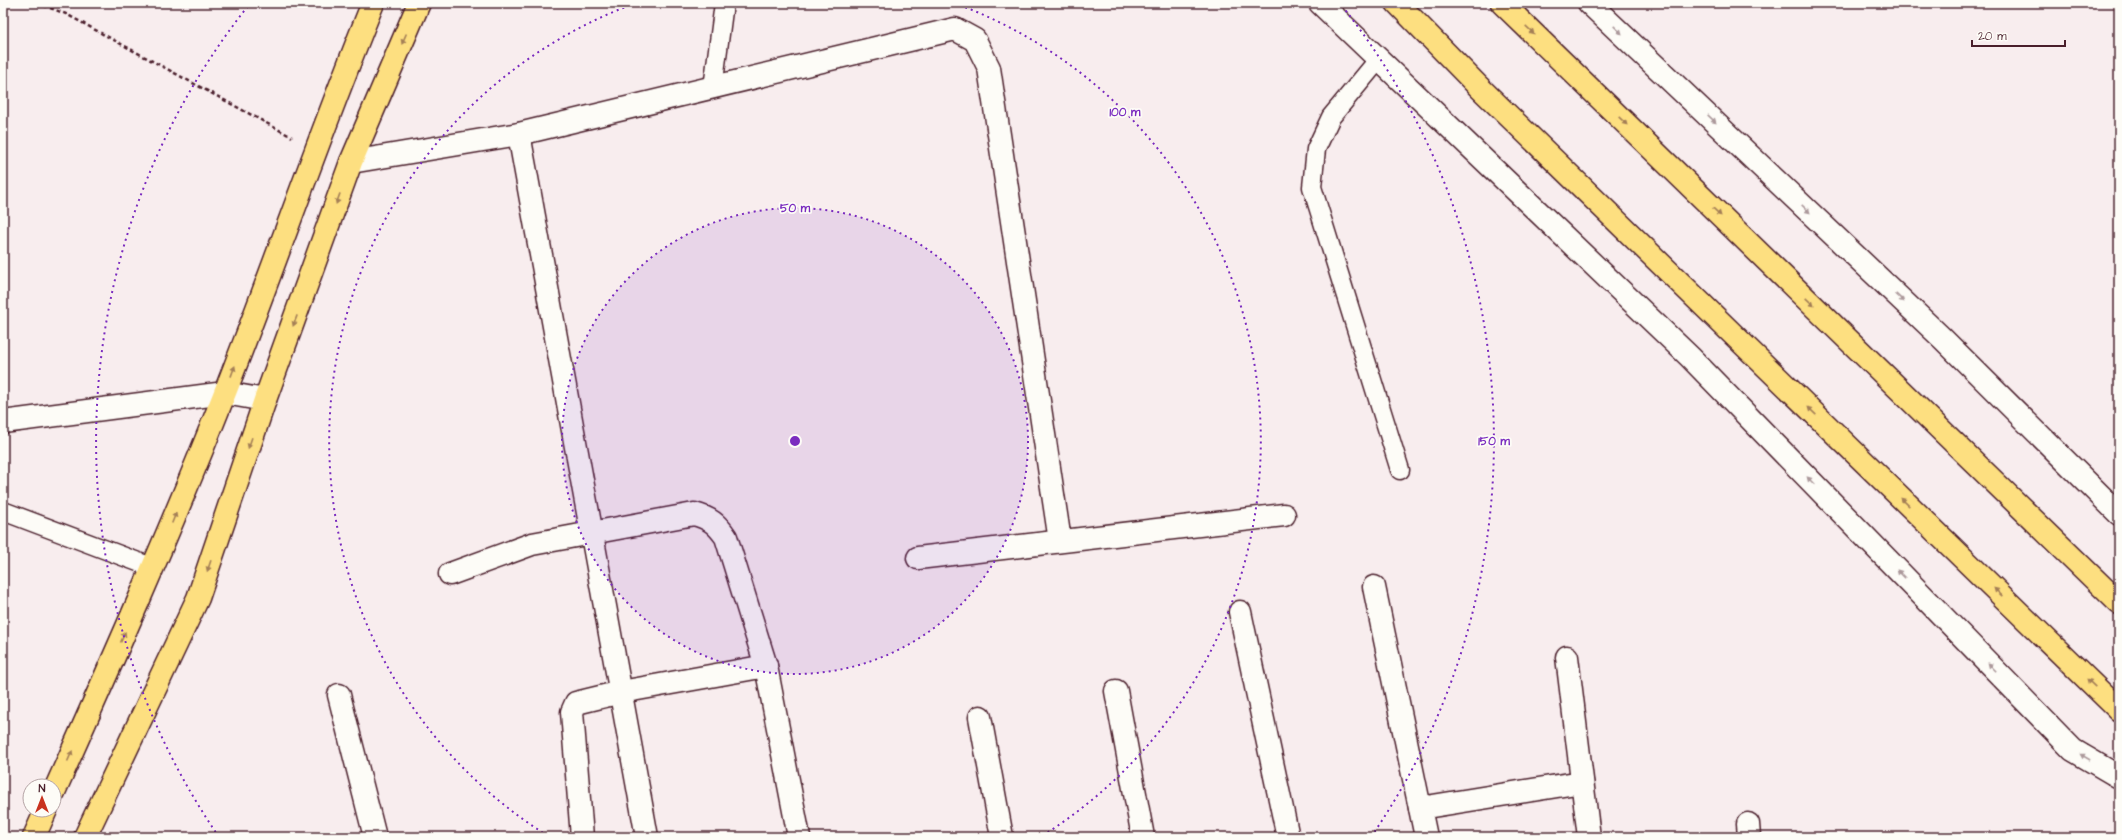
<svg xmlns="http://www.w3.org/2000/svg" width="2122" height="840" viewBox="0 0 2122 840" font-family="'Architects Daughter',sans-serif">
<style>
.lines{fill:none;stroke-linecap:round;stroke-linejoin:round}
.lane-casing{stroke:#4a1f2b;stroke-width:21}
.street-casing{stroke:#4a1f2b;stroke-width:25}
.secondary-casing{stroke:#4a1f2b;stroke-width:25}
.primary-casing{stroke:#4a1f2b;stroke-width:25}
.highway-casing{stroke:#4a1f2b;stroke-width:25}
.path{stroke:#4a1f2b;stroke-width:2.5;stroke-dasharray:4 3;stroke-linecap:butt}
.lane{stroke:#fdfcf7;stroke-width:18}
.street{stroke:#fdfcf7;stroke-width:22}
.secondary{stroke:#fdfcf7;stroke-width:22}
.primary{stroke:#fddf80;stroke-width:22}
.highway{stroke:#fddf80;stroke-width:22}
.oneway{fill:#a47f56}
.oneway2{fill:#ac999b}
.ring{fill:none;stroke:#7b2cbf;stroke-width:2;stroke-dasharray:2 4}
.centre{fill:#7b2cbf;stroke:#fdfcf7;stroke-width:2}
.ring-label{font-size:12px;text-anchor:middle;font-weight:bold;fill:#7b2cbf;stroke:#fdfcf7;stroke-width:3.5;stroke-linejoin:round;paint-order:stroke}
</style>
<rect width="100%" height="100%" fill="#f8edee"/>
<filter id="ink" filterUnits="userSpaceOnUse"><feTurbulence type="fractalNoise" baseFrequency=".025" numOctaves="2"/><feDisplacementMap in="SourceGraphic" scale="8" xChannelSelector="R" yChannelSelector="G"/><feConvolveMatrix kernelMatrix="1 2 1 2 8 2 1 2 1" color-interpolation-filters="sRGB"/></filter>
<g filter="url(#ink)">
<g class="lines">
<defs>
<g id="lane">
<polyline points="1379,59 1331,117 1316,149 1312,187 1400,470"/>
<polyline points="713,88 724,3"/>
<polyline points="3,511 154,568"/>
</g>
<g id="street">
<polyline points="519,134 647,837"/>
<polyline points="351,162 519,134 955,29 975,40 989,68 1060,541"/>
<polyline points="3,422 225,393 265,400"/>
<polyline points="918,558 1284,515"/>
<path d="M450,574L532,544L694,514C710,518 717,524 726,537L766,666L799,837"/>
<polyline points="1374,587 1426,837"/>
<polyline points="1240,612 1288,837"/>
<polyline points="1567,657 1589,837"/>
<polyline points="1116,691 1143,837"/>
<polyline points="339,695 375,837"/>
<polyline points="980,717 1002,837"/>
<polyline points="1420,808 1582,782"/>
<polyline points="1748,824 1749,837"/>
<polyline points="582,837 572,712 576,703 621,692 766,666"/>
</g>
<g id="secondary">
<polyline points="1320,3 1690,357 2073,750 2119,777"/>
<polyline points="1589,3 1942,338 2119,514"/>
</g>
<g id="primary">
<path d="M54,792C113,660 171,529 224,395C275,265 320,133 373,3"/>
<polyline points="34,837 46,810"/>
<polyline points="85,837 198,598 265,400 351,162 419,3"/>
</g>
<g id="highway">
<polyline points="1397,3 1479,87 2119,710"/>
<polyline points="1502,3 2119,603"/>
</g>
</defs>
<use href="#lane" class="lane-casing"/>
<use href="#street" class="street-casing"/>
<use href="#secondary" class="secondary-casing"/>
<use href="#primary" class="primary-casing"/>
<use href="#highway" class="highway-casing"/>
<polyline class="path" points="37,3 66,14 292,137"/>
<use href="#lane" class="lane"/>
<use href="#street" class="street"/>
<use href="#secondary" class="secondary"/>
<use href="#primary" class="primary"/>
<use href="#highway" class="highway"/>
</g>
<defs><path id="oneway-solid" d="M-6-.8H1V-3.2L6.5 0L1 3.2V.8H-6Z"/></defs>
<g class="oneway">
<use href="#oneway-solid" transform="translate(1530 30) rotate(44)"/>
<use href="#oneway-solid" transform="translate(404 39) rotate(113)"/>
<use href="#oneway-solid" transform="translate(1623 121) rotate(44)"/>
<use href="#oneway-solid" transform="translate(338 199) rotate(110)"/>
<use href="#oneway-solid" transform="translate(1717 212) rotate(44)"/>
<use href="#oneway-solid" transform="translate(1810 302) rotate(44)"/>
<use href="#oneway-solid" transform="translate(295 321) rotate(111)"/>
<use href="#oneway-solid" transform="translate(233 371) rotate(-70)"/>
<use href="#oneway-solid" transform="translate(1812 411) rotate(-136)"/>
<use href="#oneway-solid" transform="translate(250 443) rotate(109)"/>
<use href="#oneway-solid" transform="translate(1905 502) rotate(-136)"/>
<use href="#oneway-solid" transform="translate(174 518) rotate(-68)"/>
<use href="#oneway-solid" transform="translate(209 566) rotate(109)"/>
<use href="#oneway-solid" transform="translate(1998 592) rotate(-136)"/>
<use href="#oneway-solid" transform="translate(123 637) rotate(-66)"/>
<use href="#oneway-solid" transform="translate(2091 683) rotate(-136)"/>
<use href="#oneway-solid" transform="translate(70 756) rotate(-66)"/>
</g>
<g class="oneway2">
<use href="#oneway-solid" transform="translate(1618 30) rotate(44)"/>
<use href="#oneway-solid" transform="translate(1712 119) rotate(44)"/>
<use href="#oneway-solid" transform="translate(1806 209) rotate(44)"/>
<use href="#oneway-solid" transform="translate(1900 298) rotate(44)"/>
<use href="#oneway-solid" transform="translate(1811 481) rotate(-134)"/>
<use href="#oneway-solid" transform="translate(1901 574) rotate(-134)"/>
<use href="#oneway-solid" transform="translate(1992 667) rotate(-134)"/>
<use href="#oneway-solid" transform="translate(2085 757) rotate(-150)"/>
</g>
</g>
<circle cx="795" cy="441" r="233" fill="#7b2cbf" fill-opacity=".12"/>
<g class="ring">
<circle cx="795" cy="441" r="233"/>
<path d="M548 836A466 466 0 0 1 636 3M954 3A466 466 0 0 1 1042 836"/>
<path d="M219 837A699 699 0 0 1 248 6M1342 6A699 699 0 0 1 1371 837"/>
</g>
<circle cx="795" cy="441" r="6" class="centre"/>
<g class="ring-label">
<text x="1125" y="116">100 m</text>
<text x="795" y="212">50 m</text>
<text x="1494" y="445">150 m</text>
</g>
<rect width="2122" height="840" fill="none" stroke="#fdfcf7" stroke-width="16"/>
<rect x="8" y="8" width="2106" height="824" fill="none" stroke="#4a1f2b" stroke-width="1.5" filter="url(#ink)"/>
<g transform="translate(42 798)"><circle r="19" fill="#fdfcf7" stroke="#b5a4a5"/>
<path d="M0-3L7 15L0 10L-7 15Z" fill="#c8321e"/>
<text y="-6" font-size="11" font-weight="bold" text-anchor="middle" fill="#4a1f2b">N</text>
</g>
<path d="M1972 40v6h93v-6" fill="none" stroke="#4a1f2b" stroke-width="2"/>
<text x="1978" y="40" font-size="12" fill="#4a1f2b" stroke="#fdfcf7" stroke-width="3" paint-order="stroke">20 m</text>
</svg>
